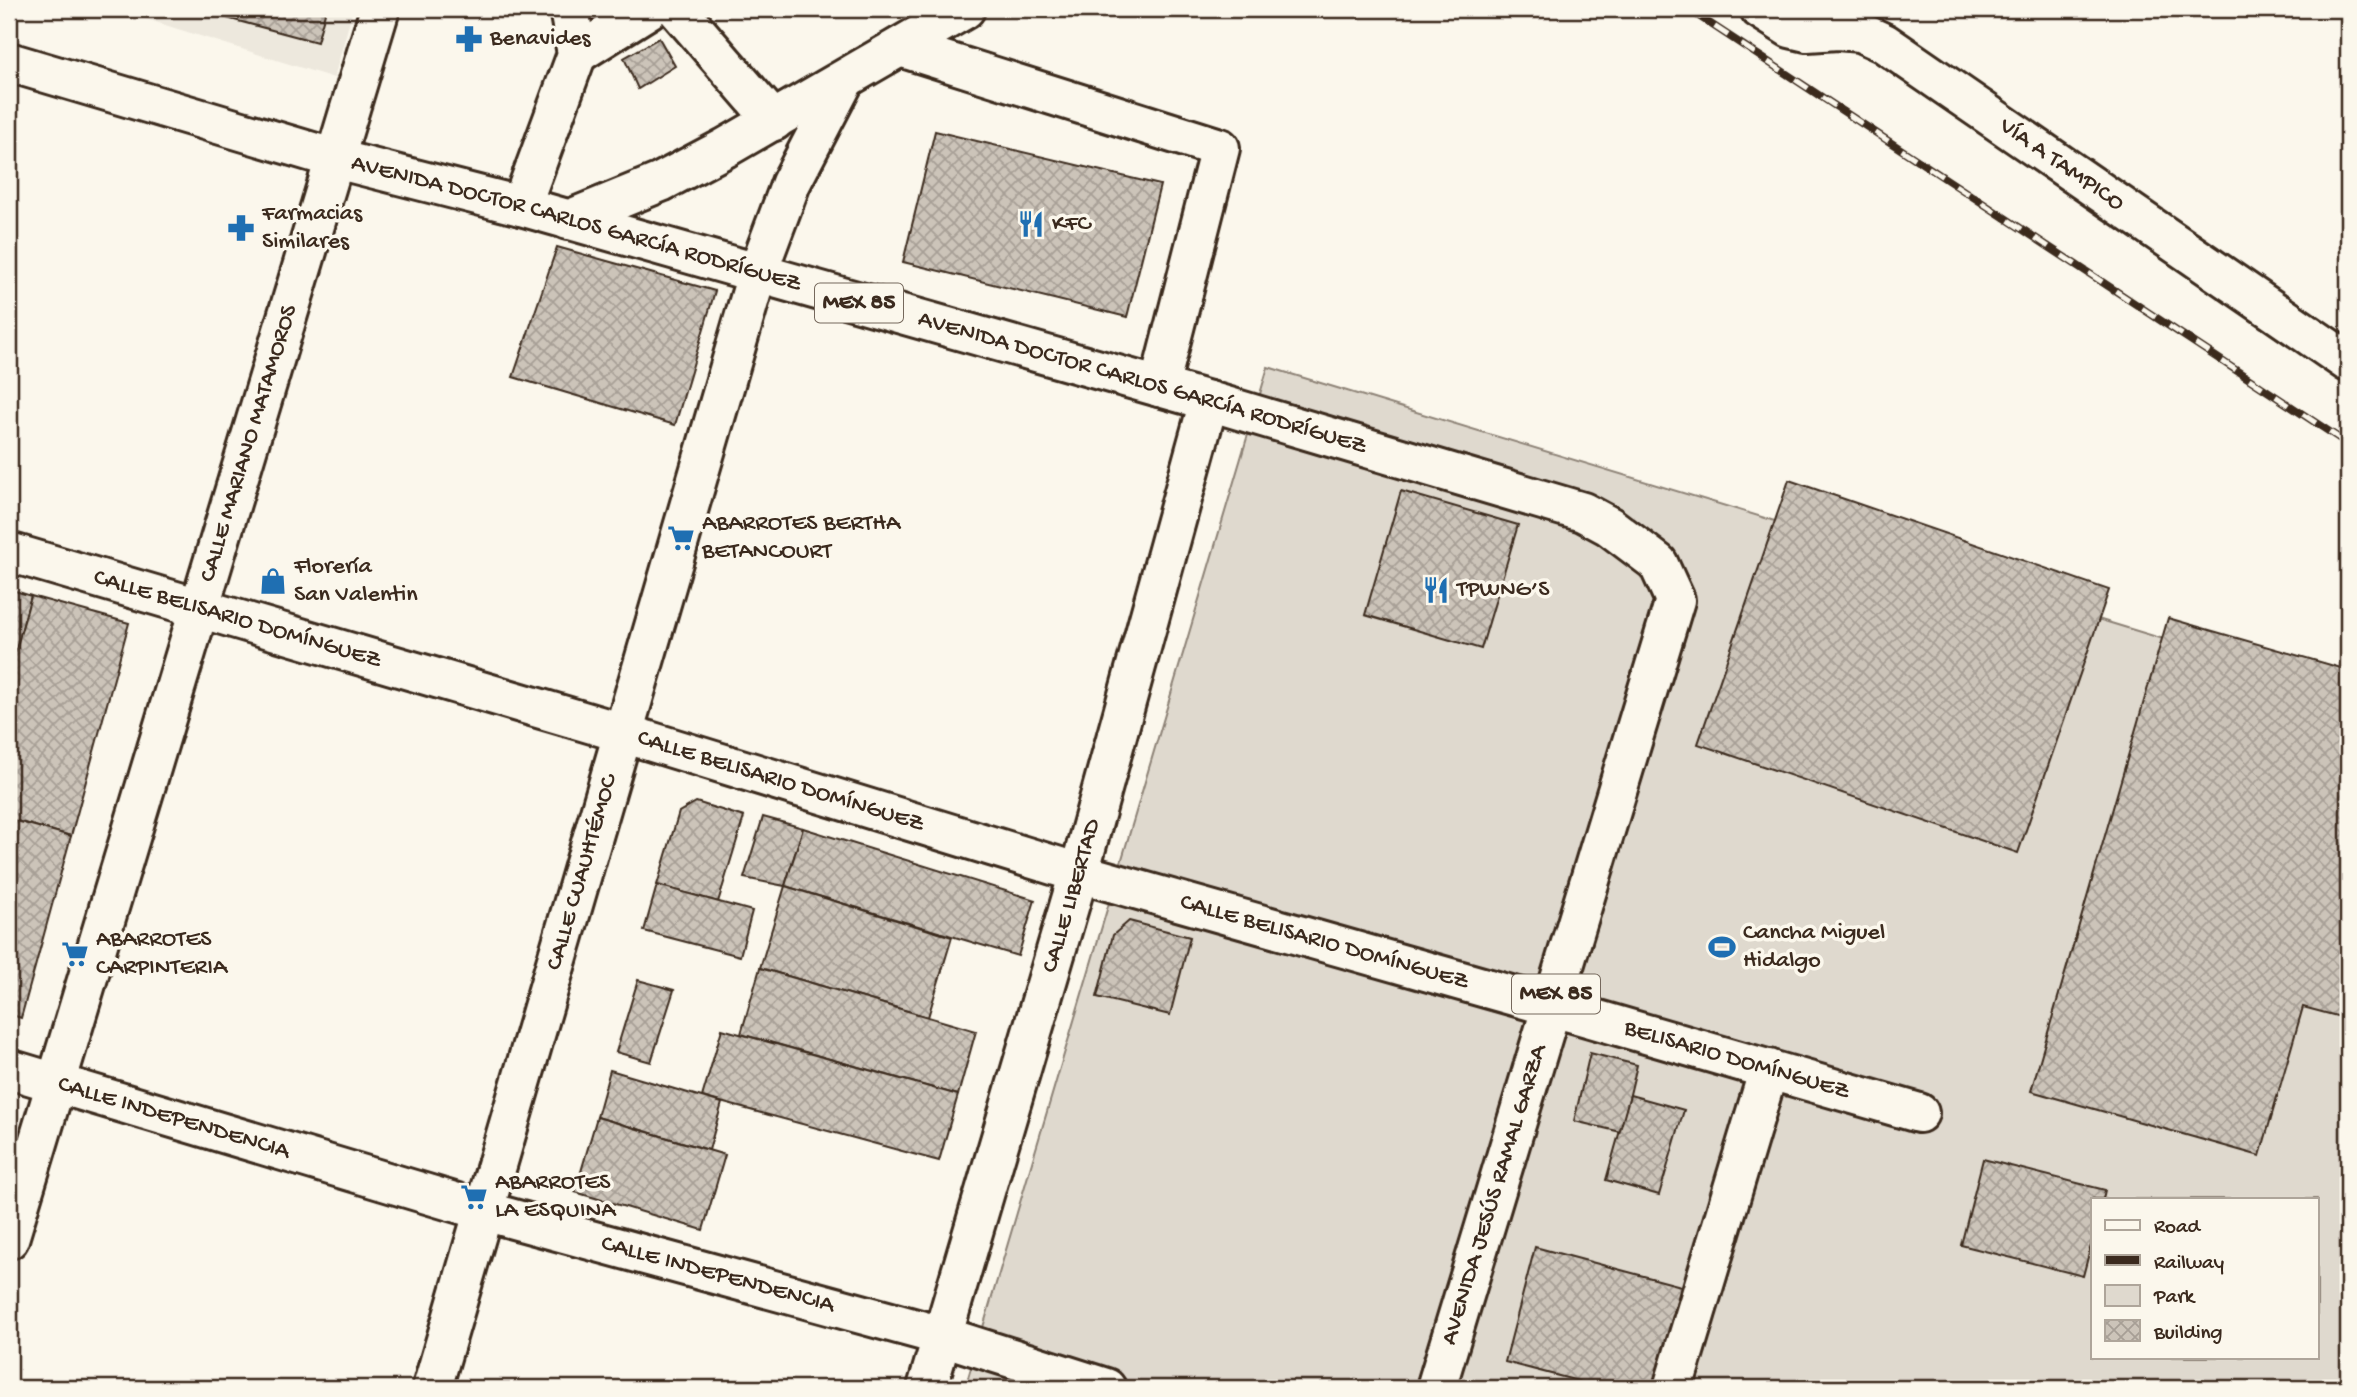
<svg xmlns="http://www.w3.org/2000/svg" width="2357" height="1397" viewBox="0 0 2357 1397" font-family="'Gochi Hand',sans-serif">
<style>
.built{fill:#ede8dd}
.green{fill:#dfd9ce;stroke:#8d8276;stroke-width:2;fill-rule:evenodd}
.building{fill:url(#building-cross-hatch);stroke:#3b2a1e;stroke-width:2}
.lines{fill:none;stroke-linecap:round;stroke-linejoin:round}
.minor-casing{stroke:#3b2a1e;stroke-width:44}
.major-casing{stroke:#3b2a1e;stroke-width:44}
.minor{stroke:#fbf7ec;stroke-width:38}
.major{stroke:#fbf7ec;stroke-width:38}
.rail-casing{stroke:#3b2a1e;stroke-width:8}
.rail{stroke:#fbf7ec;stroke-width:5;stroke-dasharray:16;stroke-linecap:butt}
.labels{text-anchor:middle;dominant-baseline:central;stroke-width:7;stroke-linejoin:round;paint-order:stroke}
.shield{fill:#fbf7ec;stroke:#75685c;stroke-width:2}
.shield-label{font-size:23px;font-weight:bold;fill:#3b2a1e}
.poi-label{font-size:24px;fill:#3b2a1e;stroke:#fbf7ec;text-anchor:start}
.street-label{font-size:24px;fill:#3b2a1e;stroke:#fbf7ec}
</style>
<defs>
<pattern id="building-cross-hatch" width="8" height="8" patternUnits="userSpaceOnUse" patternTransform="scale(1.75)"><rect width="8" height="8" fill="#ccc4b9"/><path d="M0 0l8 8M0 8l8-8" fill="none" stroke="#a79f96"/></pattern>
</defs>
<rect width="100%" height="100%" fill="#fbf7ec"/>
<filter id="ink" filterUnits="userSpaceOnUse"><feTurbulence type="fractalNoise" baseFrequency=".0143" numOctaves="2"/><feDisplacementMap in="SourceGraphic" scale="14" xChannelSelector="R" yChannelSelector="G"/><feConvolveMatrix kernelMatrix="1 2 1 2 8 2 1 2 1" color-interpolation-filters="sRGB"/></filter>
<g filter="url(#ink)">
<polygon class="built" points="114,9 353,9 334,78"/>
<path class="green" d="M1268,367L2348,695V1388H965ZM2093,1199H2317V1357H2093Z"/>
<g class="building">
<polygon points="193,9 326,9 317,42"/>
<polygon points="659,38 675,66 638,89 624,58"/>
<polygon points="935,131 1160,185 1127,317 903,262"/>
<polygon points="557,247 715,291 675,425 513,377"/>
<polygon points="1789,480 2109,590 2018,853 1698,744"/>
<polygon points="1401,491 1518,525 1481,649 1365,615"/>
<polygon points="9,589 31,596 9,675"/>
<polygon points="31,596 129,623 71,836 9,819 9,675"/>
<polygon points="2168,618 2348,670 2348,1019 2303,1007 2260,1156 2031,1091"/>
<polygon points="696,802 744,817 718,902 657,885 679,812"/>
<polygon points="763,817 803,828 785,886 744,878"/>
<polygon points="9,819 71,836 21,1018 9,1014"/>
<polygon points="803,828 1035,900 1018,956 785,886"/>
<polygon points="657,885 752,911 740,956 644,931"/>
<polygon points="785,886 952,937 928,1017 760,968"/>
<polygon points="1129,921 1190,937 1170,1015 1097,997 1113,935"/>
<polygon points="760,968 976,1031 958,1095 741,1034"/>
<polygon points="638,980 674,990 651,1062 616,1052"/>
<polygon points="722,1029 958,1095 939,1161 702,1097"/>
<polygon points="1590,1053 1637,1065 1621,1132 1574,1121"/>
<polygon points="610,1070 722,1103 709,1150 597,1117"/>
<polygon points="1630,1095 1684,1110 1659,1195 1606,1180"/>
<polygon points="597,1117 725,1155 703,1230 575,1192"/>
<polygon points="1983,1159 2105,1190 2103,1199 2093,1199 2093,1238 2083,1276 1961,1245"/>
<polygon points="1535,1247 1681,1286 1654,1388 1605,1388 1505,1362"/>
</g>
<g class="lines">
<defs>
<g id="minor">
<polyline points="677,9 774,121"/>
<path id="s1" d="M1760,9L1790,28L1807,32L1838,30L1860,32L1884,43L2348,362"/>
<polyline points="900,47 1220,148 1159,387"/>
<polyline points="577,54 649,9"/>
<polyline points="521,206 577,54 569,9"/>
<path id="s2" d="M9,552L623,733L1079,873L1553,1007L1919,1113"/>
<path id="s3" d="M9,1069L484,1211L942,1336L1106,1388"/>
<path id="s4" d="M9,1239L380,9"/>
<path id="s5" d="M432,1388L757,274"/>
<path id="s6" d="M927,1388L1079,873L1209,401"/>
<polyline points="1673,1388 1769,1069"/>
</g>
<g id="major">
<path id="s7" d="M9,62L336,159L521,206L1209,401L1583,512L1609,526L1658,563L1675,600L1436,1388"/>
<polyline points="568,220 661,182 725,148 965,9"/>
<polyline points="757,274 791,183 844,81"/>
</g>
</defs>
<use href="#minor" class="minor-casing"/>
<use href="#major" class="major-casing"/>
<use href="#minor" class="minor"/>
<use href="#major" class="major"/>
<defs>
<polyline id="rail" points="1688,9 2348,444"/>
</defs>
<use href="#rail" class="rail-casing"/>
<use href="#rail" class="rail"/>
</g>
</g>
<defs>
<symbol id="pharmacy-bare" viewBox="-9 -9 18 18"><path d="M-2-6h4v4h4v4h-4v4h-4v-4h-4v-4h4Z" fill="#1f6fb2" stroke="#fbf7ec" stroke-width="2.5" paint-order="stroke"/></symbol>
<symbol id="restaurant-bare" viewBox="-9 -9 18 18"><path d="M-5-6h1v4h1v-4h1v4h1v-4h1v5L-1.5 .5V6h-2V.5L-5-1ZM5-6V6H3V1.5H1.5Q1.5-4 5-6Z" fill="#1f6fb2" stroke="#fbf7ec" stroke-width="2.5" paint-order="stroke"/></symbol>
<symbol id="supermarket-bare" viewBox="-9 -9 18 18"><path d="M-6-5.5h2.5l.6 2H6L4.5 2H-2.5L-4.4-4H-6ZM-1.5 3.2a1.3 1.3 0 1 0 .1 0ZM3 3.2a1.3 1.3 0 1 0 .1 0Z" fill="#1f6fb2" stroke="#fbf7ec" stroke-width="2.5" paint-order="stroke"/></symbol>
<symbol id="shop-bare" viewBox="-9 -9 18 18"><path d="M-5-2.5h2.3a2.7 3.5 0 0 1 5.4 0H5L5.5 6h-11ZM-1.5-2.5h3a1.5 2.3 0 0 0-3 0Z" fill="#1f6fb2" stroke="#fbf7ec" stroke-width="2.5" paint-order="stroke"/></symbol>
<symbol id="stadium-bare" viewBox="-9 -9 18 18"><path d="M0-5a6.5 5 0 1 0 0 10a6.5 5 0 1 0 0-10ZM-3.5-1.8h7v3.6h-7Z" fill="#1f6fb2" stroke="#fbf7ec" stroke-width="2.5" paint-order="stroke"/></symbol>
</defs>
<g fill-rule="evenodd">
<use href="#pharmacy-bare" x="450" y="20" width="38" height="38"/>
<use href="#restaurant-bare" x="1012" y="205" width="38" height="38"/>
<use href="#pharmacy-bare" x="222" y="209" width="38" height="38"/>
<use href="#supermarket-bare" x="662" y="519" width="38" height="38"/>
<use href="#shop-bare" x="254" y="562" width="38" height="38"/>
<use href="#restaurant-bare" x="1417" y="571" width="38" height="38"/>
<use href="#stadium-bare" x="1703" y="928" width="38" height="38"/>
<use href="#supermarket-bare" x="56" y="935" width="38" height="38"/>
<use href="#supermarket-bare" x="455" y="1178" width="38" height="38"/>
</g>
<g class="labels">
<g class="shield">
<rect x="815" y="283.5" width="88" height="39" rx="5"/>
<rect x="1512" y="974.5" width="88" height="39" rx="5"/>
</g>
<g class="shield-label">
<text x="859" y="303">MEX 85</text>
<text x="1556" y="994">MEX 85</text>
</g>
<g class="poi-label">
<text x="490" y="39">Benavides</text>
<text x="262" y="214">Farmacias<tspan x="262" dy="28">Similares</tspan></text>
<text x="1052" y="224">KFC</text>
<text x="702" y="524">ABARROTES BERTHA<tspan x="702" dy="28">BETANCOURT</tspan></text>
<text x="294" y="567">Florería<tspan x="294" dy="28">San Valentin</tspan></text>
<text x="1457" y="590">TPWNG’S</text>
<text x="1743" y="933">Cancha Miguel<tspan x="1743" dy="28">Hidalgo</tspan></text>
<text x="96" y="940">ABARROTES<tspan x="96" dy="28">CARPINTERIA</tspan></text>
<text x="495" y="1183">ABARROTES<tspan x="495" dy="28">LA ESQUINA</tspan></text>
</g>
<g class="street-label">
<text stroke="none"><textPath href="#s1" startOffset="348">VÍA A TAMPICO</textPath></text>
<text stroke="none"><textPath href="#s7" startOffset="590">AVENIDA DOCTOR CARLOS GARCÍA RODRÍGUEZ</textPath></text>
<text stroke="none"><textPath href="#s7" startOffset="1178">AVENIDA DOCTOR CARLOS GARCÍA RODRÍGUEZ</textPath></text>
<text stroke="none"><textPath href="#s4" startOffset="831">CALLE MARIANO MATAMOROS</textPath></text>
<text stroke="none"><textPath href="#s2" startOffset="238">CALLE BELISARIO DOMÍNGUEZ</textPath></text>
<text stroke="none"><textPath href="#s2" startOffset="805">CALLE BELISARIO DOMÍNGUEZ</textPath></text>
<text stroke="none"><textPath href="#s5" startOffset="537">CALLE CUAUHTÉMOC</textPath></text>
<text stroke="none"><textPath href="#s6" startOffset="513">CALLE LIBERTAD</textPath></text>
<text stroke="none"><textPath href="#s2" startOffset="1372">CALLE BELISARIO DOMÍNGUEZ</textPath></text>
<text stroke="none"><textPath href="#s2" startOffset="1801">BELISARIO DOMÍNGUEZ</textPath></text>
<text stroke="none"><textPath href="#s3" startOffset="172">CALLE INDEPENDENCIA</textPath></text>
<text transform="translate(1495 1195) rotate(-73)">AVENIDA JESÚS RAMAL GARZA</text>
<text stroke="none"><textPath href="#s3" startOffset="738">CALLE INDEPENDENCIA</textPath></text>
</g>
</g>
<rect width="2357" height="1397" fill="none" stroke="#fbf7ec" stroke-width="35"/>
<rect x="18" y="18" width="2322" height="1362" fill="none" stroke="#3b2a1e" stroke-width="2.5" filter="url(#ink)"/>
<rect x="2091" y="1198" width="228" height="161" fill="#fbf7ec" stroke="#aea59a" stroke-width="2"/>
<rect x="2105" y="1220" width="35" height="10" fill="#fbf7ec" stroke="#aea59a" stroke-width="2"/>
<text x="2154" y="1232" font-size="21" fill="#3b2a1e">Road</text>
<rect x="2105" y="1255" width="35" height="10" fill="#3b2a1e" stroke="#aea59a" stroke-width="2"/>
<text x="2154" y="1268" font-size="21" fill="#3b2a1e">Railway</text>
<rect x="2105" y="1285" width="35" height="21" fill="#dfd9ce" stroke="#aea59a" stroke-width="2"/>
<text x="2154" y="1302" font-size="21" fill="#3b2a1e">Park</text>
<rect x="2105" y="1320" width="35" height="21" fill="url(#building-cross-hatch)" stroke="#aea59a" stroke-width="2"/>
<text x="2154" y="1338" font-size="21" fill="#3b2a1e">Building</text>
</svg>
